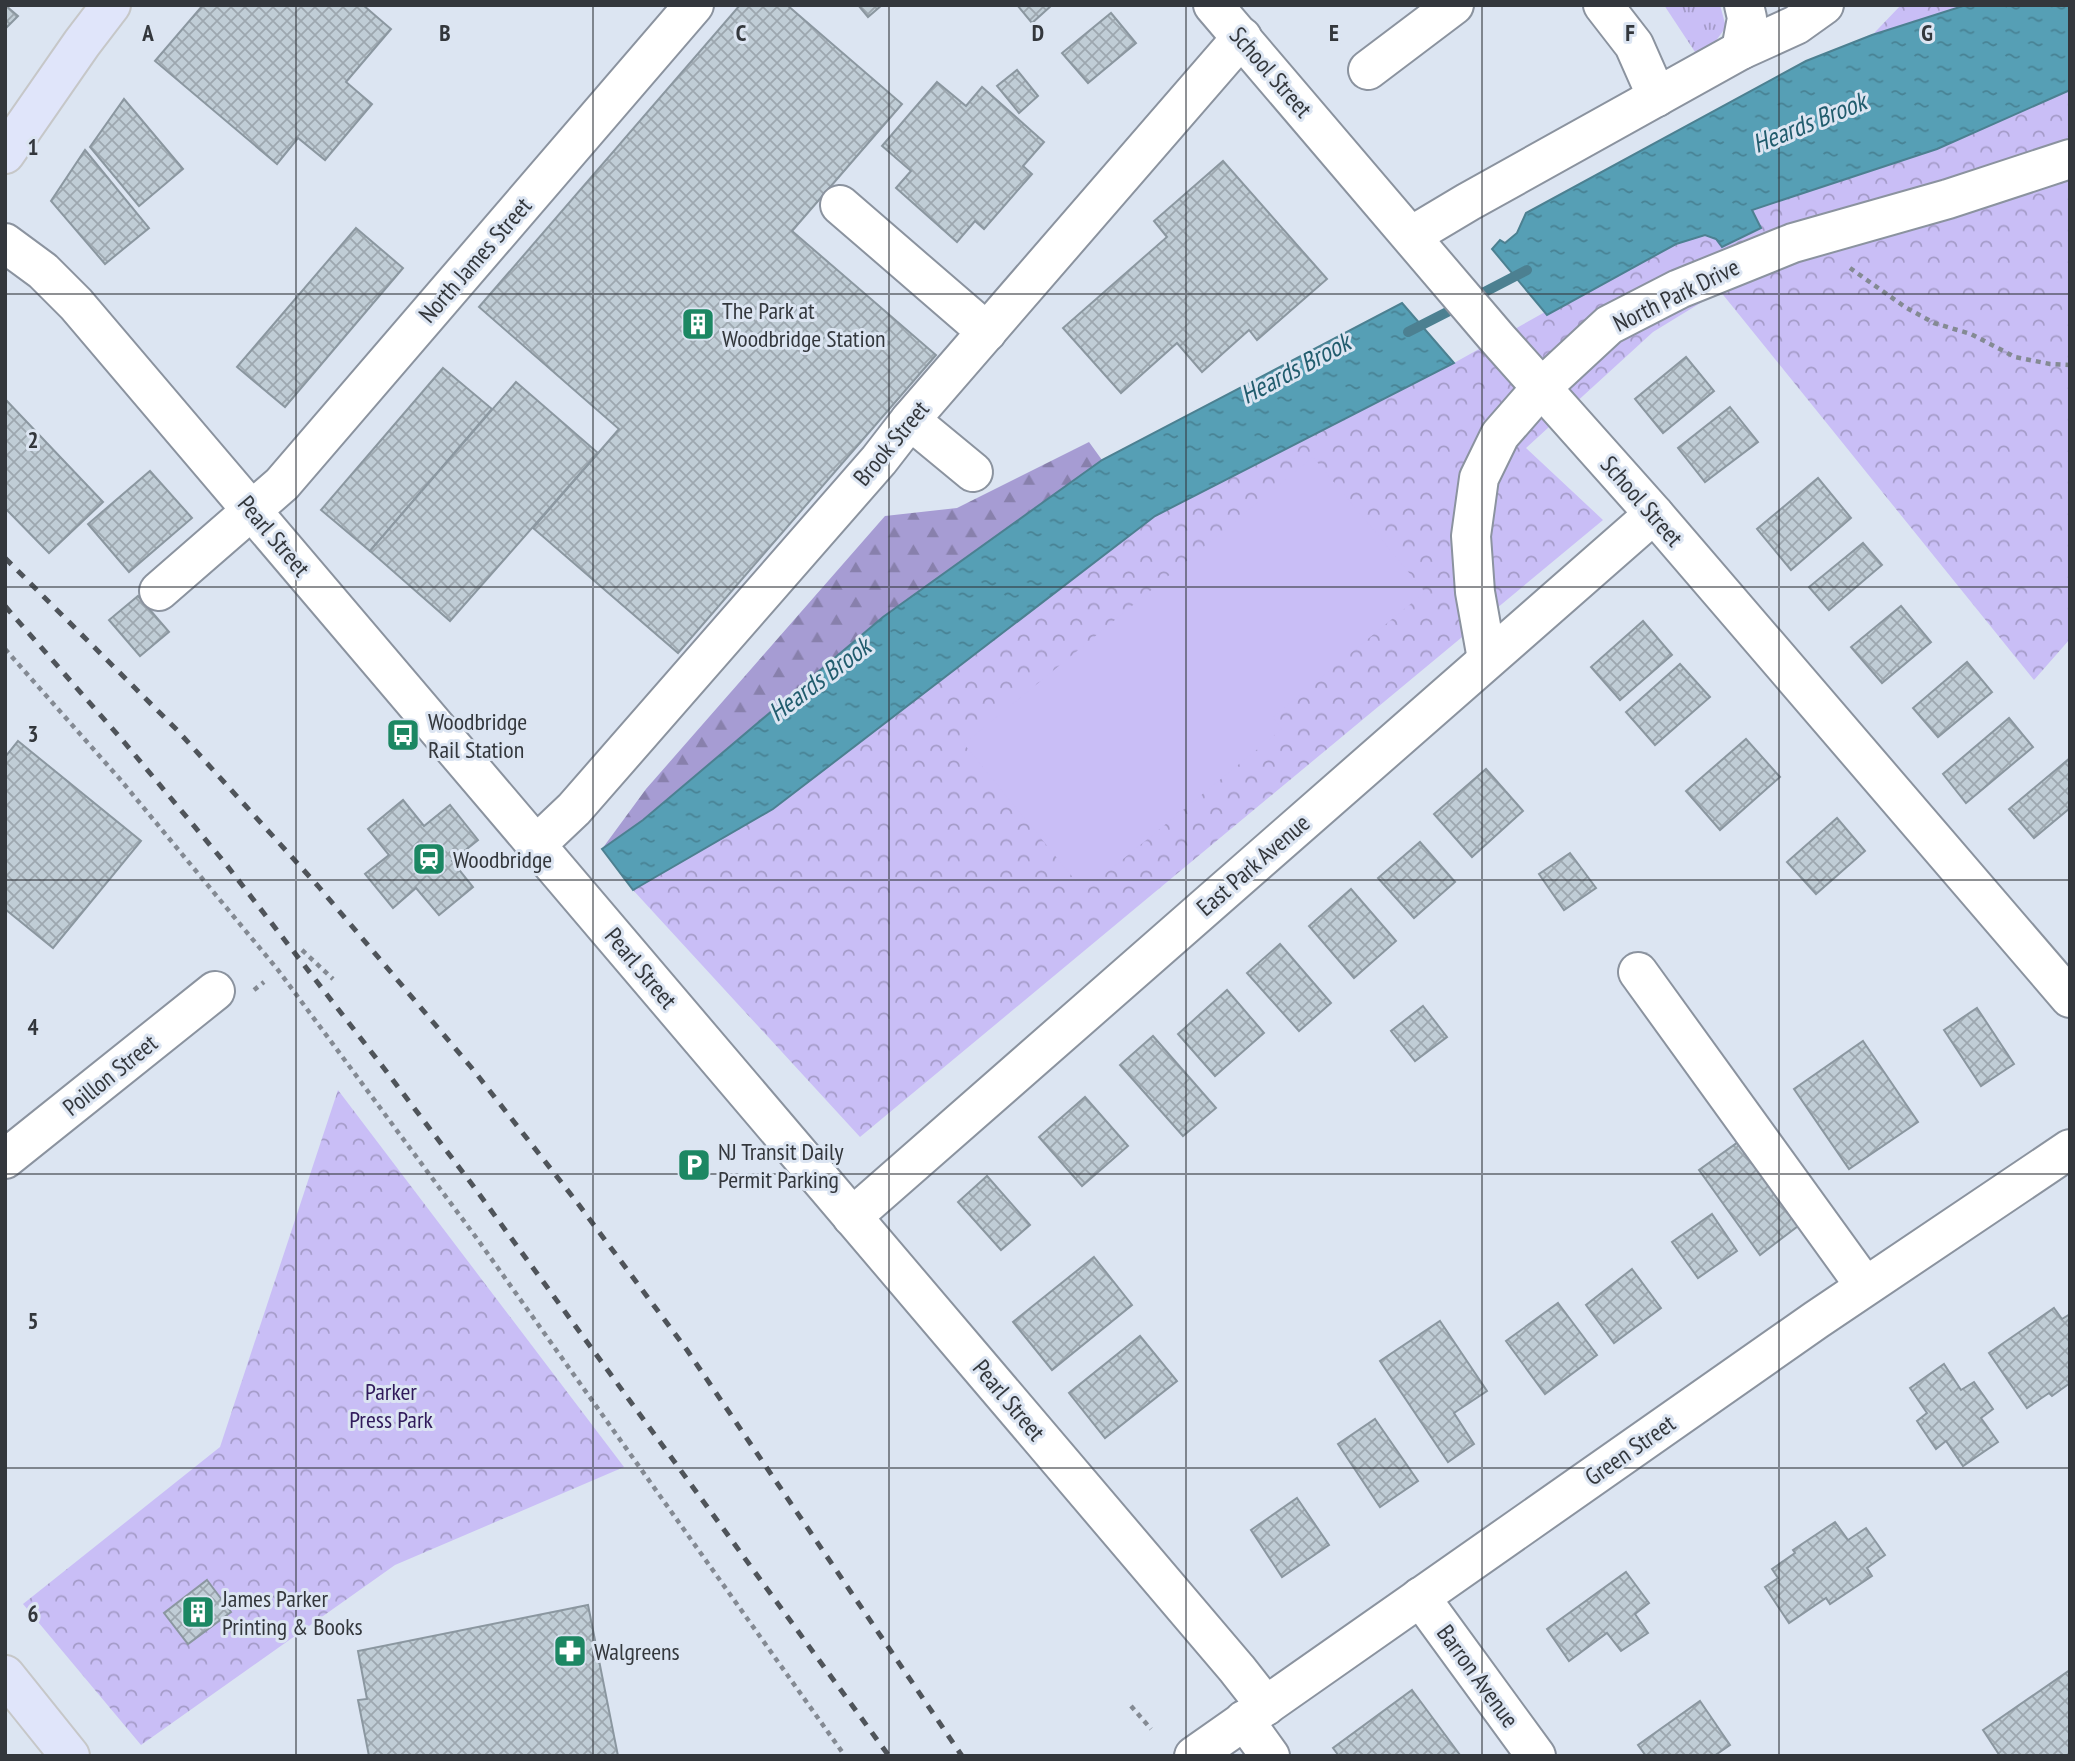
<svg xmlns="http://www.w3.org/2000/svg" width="2075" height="1761" viewBox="0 0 2075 1761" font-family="'PT Sans Narrow',sans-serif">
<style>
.grass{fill:url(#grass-tufts)}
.forest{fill:url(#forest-firs)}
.park{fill:url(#park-crowns)}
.garden{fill:#c9bef6}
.water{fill:url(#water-ripples);stroke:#4c8091;stroke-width:2}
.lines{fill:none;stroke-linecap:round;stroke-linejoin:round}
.stream{stroke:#4c8091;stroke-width:10}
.building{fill:url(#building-cross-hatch);stroke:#8b97a0;stroke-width:2}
.minor-casing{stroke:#8b939f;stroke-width:42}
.major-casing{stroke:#c6c7c8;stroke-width:42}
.path{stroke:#848a93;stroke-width:4.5;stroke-dasharray:5 5;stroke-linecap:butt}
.minor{stroke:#fff;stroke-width:38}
.major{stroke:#e0e5fa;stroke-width:38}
.rail{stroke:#4f545a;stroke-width:5;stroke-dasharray:9 9;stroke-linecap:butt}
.grid{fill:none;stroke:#33373c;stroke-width:2;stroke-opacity:0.55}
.labels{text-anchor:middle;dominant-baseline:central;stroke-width:6;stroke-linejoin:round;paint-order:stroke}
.street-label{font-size:24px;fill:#33373c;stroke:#dce5f2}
.poi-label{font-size:24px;fill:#33373c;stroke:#dce5f2;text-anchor:start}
.park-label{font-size:24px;fill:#301a5b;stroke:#dce5f2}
.water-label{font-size:26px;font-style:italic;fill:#215c6d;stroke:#dce5f2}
.grid-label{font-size:23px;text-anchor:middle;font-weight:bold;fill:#33373c;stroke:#dce5f2;stroke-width:6;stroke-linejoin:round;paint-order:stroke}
</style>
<defs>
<pattern id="grass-tufts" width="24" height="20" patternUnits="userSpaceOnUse" patternTransform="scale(1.75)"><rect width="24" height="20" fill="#c9bef6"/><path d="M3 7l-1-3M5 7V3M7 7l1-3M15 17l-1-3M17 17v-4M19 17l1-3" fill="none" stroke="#a49bc8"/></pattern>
<pattern id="forest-firs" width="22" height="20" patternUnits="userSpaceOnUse" patternTransform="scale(1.75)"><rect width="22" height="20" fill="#a69cd3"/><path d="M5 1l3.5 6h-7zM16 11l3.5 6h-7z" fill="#8880ac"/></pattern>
<pattern id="park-crowns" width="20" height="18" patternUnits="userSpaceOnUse" patternTransform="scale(1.75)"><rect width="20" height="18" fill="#c9bef6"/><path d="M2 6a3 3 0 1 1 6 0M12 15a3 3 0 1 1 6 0" fill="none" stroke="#a49bc8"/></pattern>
<pattern id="water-ripples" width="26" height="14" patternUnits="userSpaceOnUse" patternTransform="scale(1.75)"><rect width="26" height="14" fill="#569fb5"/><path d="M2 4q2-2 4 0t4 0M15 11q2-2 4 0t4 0" fill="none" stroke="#488294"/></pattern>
<pattern id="building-cross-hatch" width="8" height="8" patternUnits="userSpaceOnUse" patternTransform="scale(1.75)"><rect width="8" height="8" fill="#c0cdd6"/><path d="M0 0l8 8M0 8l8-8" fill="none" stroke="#9da7af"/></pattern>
</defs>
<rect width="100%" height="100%" fill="#dce5f2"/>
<polygon class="grass" points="1664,5 1720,5 1726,27 1715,42 1697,55"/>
<polygon class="forest" points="1089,442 1102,460 883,617 643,820 602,849 646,789 885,516 957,508"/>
<g class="park">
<polygon points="1901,5 2070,5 2070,639 2034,680 1720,291 1653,332 1526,448 1603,520 860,1137 633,890 773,809 1155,516 1454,363 1679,237"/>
<polygon points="338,1090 624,1467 395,1565 141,1745 23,1604 220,1447"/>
</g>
<polygon class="garden" points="1313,457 1425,592 1273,717 1282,729 1084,891 964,744"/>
<g class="water">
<polygon points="1966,5 2070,5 2070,90 1937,149 1752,210 1761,228 1722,247 1716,239 1705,235 1676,244 1547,315 1492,249 1500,240 1505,243 1517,233 1526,213 1806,61 1872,35"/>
<polygon points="1402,303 1454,363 1155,516 773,809 633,890 602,849 643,820 883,617 1102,460"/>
</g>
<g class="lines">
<g class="stream">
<polyline points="1473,298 1527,270"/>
<polyline points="1408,332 1459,306"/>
</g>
</g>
<g class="building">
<polygon points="5,5 18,16 5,29"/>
<polygon points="203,5 363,5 391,29 346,82 372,104 325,160 298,138 277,164 155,61"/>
<polygon points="740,5 787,5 902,104 792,231 936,355 678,653 533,528 619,429 479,307"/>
<polygon points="858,5 882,5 868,17"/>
<polygon points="1017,5 1052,5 1032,23"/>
<polygon points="1111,13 1136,43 1088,83 1062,53"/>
<polygon points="1017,70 1038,96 1019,113 997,86"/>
<polygon points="937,82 966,106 982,87 1044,142 1023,166 1032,174 984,229 975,221 957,242 896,188 911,171 882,146"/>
<polygon points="124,99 183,169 139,206 90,147"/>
<polygon points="85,150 149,228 105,264 51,201"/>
<polygon points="1223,161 1327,279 1257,340 1249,330 1202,372 1177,343 1121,393 1063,328 1167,237 1154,221"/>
<polygon points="356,228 403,268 285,407 237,367"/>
<polygon points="1686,357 1714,391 1663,433 1635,399"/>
<polygon points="443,368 492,409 370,551 321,510"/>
<polygon points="516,382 598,453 450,621 370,551"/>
<polygon points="5,399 103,502 49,553 5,508"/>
<polygon points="1730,407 1758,442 1705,482 1678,448"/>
<polygon points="150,471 192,518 129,572 88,524"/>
<polygon points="1818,478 1851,518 1791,570 1757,529"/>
<polygon points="1863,543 1882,565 1829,610 1809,587"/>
<polygon points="138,596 169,632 140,656 109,620"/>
<polygon points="1901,606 1931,642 1882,683 1851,647"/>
<polygon points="1643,621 1672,655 1620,700 1591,667"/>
<polygon points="1967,662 1992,692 1938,737 1913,708"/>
<polygon points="1680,664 1710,697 1655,745 1626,712"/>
<polygon points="2009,718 2033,747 1966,803 1943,774"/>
<polygon points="1746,739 1780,777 1720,830 1686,791"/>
<polygon points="18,741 141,841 53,948 5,909 5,757"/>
<polygon points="2070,758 2070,808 2034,838 2009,809"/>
<polygon points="1486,769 1523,811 1472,857 1434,814"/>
<polygon points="403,800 424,826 450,805 478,840 452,861 473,887 439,915 416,888 393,908 365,874 389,855 368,829"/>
<polygon points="1837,818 1865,851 1816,894 1787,862"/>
<polygon points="1420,842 1455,882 1414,918 1378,878"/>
<polygon points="1570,853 1596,888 1564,910 1539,874"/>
<polygon points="1351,889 1396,941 1354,978 1309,926"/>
<polygon points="1280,944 1331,1003 1299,1031 1247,973"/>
<polygon points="1227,990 1264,1033 1215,1076 1178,1034"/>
<polygon points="1423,1006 1447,1037 1415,1061 1391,1031"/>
<polygon points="1977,1008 2014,1064 1981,1086 1944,1030"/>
<polygon points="1153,1036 1216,1108 1183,1136 1120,1065"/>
<polygon points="1863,1041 1918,1122 1849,1169 1794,1089"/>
<polygon points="1085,1097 1128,1146 1082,1186 1039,1137"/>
<polygon points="1741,1140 1802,1223 1760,1255 1699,1170"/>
<polygon points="987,1176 1030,1225 1001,1250 958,1202"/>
<polygon points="1712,1214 1737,1251 1698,1278 1672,1242"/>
<polygon points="1094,1257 1132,1305 1052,1370 1013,1322"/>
<polygon points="1632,1269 1661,1308 1614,1343 1586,1305"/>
<polygon points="1558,1303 1597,1355 1545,1394 1506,1341"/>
<polygon points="2054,1308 2062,1319 2070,1314 2070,1383 2052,1396 2049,1393 2027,1408 1989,1353"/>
<polygon points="1440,1321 1487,1391 1454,1413 1474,1444 1448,1462 1380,1361"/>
<polygon points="1140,1336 1177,1381 1105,1438 1069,1393"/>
<polygon points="1944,1364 1961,1390 1974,1382 1993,1409 1981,1418 1998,1442 1963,1466 1946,1441 1936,1449 1917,1421 1927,1413 1910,1388"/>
<polygon points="1375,1419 1418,1481 1380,1507 1338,1444"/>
<polygon points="1297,1498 1329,1545 1282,1577 1251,1530"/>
<polygon points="1835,1522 1848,1540 1866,1528 1885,1555 1867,1568 1872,1576 1830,1604 1826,1598 1789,1623 1765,1587 1778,1578 1772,1569 1795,1553 1793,1550"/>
<polygon points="1626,1572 1649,1603 1635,1614 1648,1633 1621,1651 1607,1633 1569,1661 1547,1629"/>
<polygon points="207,1580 231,1612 188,1644 164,1613"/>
<polygon points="588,1605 618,1756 369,1756 358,1700 367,1699 358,1651"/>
<polygon points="2070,1670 2070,1756 2000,1756 1983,1730"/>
<polygon points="1412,1690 1460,1755 1339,1756 1333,1748"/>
<polygon points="1700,1701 1730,1745 1714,1756 1646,1756 1638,1745"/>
</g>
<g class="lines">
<defs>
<g id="minor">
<polyline points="1213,5 1498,339 1654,514 2070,998"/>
<polyline points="1603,5 1634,45 1657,97"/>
<polyline points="1741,50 1747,18 1744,5"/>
<polyline points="1368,70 1454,5"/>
<polyline points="840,205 987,332"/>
<polyline points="1411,236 1468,202 1741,50 1796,25 1824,5"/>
<polyline points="5,243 43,271 76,304 1237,1669 1266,1706"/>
<polyline points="910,420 973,472"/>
<polyline points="159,591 282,484 694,5"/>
<polyline points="1487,659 1475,592 1471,536 1479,478 1500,435 1541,388 1609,325 1679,289 1793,243 1948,199 2070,159"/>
<polyline points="536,845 574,809 879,460 910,420 1242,37"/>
<polyline points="1638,972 1865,1286"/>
<polyline points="5,1159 215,991"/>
<polyline points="852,1217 1654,514"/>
<polyline points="1420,1597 1536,1756"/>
<polyline points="1244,1720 1270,1756"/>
<polyline points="1194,1756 1816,1320 2070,1149"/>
</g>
<g id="major">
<polyline points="5,154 82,43 111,5"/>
<polyline points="5,1675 70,1756"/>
</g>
</defs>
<use href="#minor" class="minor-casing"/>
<use href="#major" class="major-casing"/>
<g class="path">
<polyline points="1850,268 1905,307 1934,323 1971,334 2015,357 2050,364 2070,365"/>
<polyline points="5,649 119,778 278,970 478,1240 845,1756"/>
<polyline points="302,950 333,979"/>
<polyline points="254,990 264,982"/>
<polyline points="1131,1706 1151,1729"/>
</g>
<use href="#minor" class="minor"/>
<use href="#major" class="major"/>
<g class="rail">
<polyline points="5,558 177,730 318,886 471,1067 576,1201 687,1350 962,1756"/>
<polyline points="5,606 124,742 225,863 383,1067 474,1187 889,1756"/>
</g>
</g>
<path class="grid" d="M296,5V1756M593,5V1756M889,5V1756M1186,5V1756M1482,5V1756M1779,5V1756M5,294H2070M5,587H2070M5,880H2070M5,1174H2070M5,1468H2070"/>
<defs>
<symbol id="building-square" viewBox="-11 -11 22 22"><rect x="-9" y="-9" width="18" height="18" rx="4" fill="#1c8763" stroke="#dce5f2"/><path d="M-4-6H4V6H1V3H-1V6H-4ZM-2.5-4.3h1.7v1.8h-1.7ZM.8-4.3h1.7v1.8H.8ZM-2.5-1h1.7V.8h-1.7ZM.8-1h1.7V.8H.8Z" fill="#fff"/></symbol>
<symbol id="bus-square" viewBox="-11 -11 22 22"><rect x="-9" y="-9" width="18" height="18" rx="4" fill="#1c8763" stroke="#dce5f2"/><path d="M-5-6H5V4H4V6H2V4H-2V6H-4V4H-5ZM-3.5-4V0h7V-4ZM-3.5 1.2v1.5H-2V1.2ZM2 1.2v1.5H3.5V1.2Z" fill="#fff"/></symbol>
<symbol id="station-square" viewBox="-11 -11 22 22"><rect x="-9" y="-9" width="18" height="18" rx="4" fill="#1c8763" stroke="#dce5f2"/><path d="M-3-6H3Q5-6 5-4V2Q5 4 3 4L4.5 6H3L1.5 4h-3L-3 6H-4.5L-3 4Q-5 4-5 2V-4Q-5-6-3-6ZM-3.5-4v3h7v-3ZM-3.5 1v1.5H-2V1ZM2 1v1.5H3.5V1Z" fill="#fff"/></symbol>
<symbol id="parking-square" viewBox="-11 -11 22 22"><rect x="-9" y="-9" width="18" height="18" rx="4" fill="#1c8763" stroke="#dce5f2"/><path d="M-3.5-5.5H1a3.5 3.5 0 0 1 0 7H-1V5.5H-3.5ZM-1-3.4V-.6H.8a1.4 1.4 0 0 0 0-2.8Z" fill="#fff"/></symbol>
<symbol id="pharmacy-square" viewBox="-11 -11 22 22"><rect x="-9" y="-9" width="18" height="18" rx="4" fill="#1c8763" stroke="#dce5f2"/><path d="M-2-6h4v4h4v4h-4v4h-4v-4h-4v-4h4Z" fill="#fff"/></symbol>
</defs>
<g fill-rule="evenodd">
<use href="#building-square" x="679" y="305" width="38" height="38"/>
<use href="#bus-square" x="384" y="716" width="38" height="38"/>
<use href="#station-square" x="410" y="840" width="38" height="38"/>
<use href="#parking-square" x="675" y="1146" width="38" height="38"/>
<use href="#building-square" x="179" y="1593" width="38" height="38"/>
<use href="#pharmacy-square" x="551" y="1632" width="38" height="38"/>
</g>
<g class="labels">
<g class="street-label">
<text transform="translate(1271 72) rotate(49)">School Street</text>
<text transform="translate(475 260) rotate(-49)">North James Street</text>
<text transform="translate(1676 295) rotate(-26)">North Park Drive</text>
<text transform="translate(891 443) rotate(-50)">Brook Street</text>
<text transform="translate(1642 501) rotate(49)">School Street</text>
<text transform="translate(274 536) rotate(50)">Pearl Street</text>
<text transform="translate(1253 865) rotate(-41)">East Park Avenue</text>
<text transform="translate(641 968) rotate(50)">Pearl Street</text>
<text transform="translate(110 1075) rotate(-39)">Poillon Street</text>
<text transform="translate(1009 1400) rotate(50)">Pearl Street</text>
<text transform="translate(1630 1450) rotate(-35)">Green Street</text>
<text transform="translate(1478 1676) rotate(54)">Barron Avenue</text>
</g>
<g class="poi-label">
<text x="722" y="310">The Park at<tspan x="722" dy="28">Woodbridge Station</tspan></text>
<text x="428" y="721">Woodbridge<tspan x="428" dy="28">Rail Station</tspan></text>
<text x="453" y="859">Woodbridge</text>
<text x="718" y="1151">NJ Transit Daily<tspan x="718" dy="28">Permit Parking</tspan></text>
<text x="222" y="1598">James Parker<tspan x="222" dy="28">Printing &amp; Books</tspan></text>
<text x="594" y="1651">Walgreens</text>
</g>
<g class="park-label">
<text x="391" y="1391">Parker<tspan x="391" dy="28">Press Park</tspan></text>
</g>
<g class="water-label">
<text transform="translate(1809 122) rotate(-22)">Heards Brook</text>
<text transform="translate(1295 368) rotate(-28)">Heards Brook</text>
<text transform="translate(819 679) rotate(-37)">Heards Brook</text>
</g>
</g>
<g class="grid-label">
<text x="148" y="41">A</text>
<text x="445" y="41">B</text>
<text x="741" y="41">C</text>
<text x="1038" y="41">D</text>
<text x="1334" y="41">E</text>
<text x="1630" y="41">F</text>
<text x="1927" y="41">G</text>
<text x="33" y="155">1</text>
<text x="33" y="448">2</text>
<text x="33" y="742">3</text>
<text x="33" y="1035">4</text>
<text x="33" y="1329">5</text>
<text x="33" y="1622">6</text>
</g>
<rect width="2075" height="1761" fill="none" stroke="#33373c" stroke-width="14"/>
</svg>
